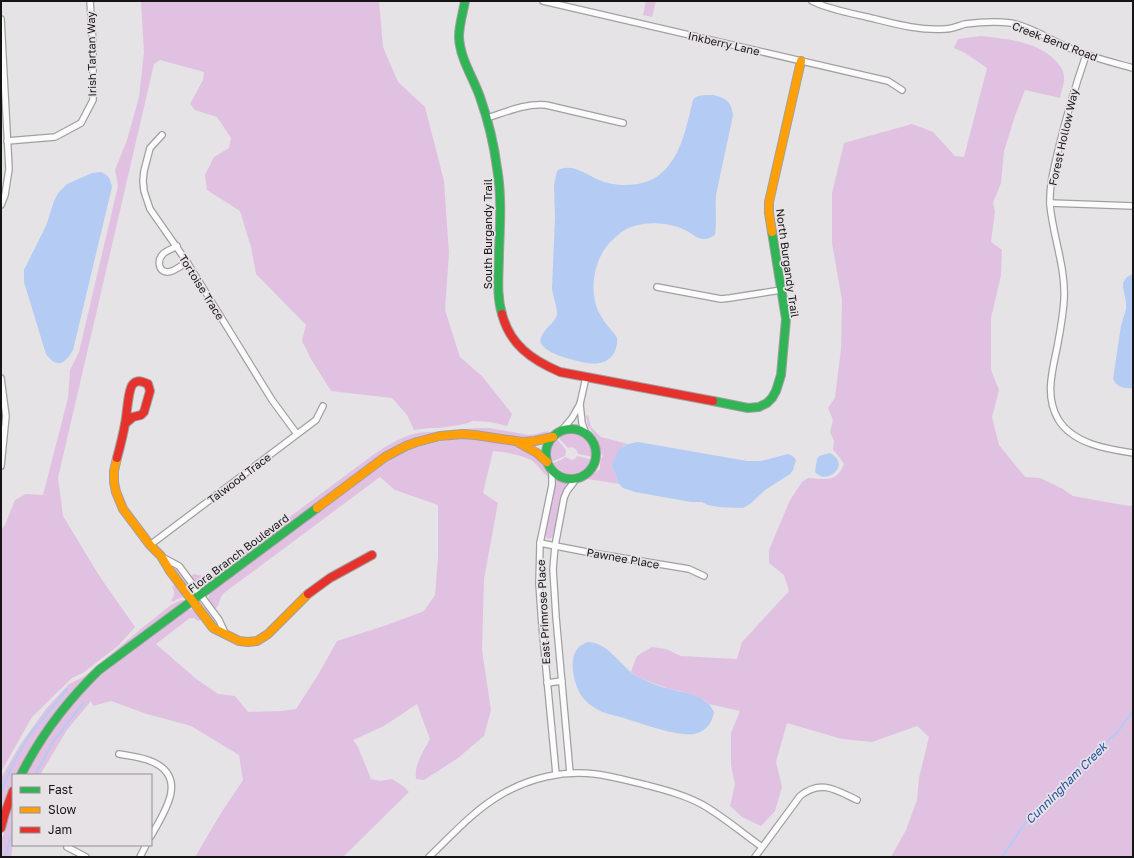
<svg xmlns="http://www.w3.org/2000/svg" width="1134" height="858" viewBox="0 0 1134 858" font-family="'Golos Text',sans-serif">
<style>
.green{fill:#e1c1e2}
.water{fill:#b4cbf4}
.lines{fill:none;stroke-linecap:round;stroke-linejoin:round}
.stream{stroke:#b4cbf4;stroke-width:2}
.street-casing{stroke:#a1a0a1;stroke-width:8}
.fast-casing{stroke:#a1a0a1;stroke-width:10}
.slow-casing{stroke:#a1a0a1;stroke-width:10}
.jam-casing{stroke:#a1a0a1;stroke-width:10}
.street{stroke:#fbfbfb;stroke-width:5.5}
.fast{stroke:#30b455;stroke-width:8}
.slow{stroke:#ff9f0a;stroke-width:8}
.jam{stroke:#e5322d;stroke-width:8}
.labels{text-anchor:middle;dominant-baseline:central;stroke-width:3.5;stroke-linejoin:round;paint-order:stroke}
.street-label{font-size:11px;fill:#161516;stroke:#e6e2e6}
.water-label{font-size:12px;font-style:italic;fill:#2250a2;stroke:#e6e2e6}
</style>
<rect width="100%" height="100%" fill="#e5e3e5"/>
<g class="green">
<polygon points="141,1 379,1 383,47 398,82 425,107 444,181 449,253 445,310 460,357 482,376 512,414 507,426 490,422 473,421 468,423 459,425 439,428 430,428 414,430 407,415 392,398 331,391 311,359 302,341 306,325 256,274 251,247 240,211 207,190 205,175 214,157 229,148 231,138 217,117 195,110 190,104 203,80 204,72 160,60 154,64 58,478 63,516 100,577 135,627 118,646 83,673 72,678 32,717 1,772 1,530 5,525 15,500 26,494 43,495 68,398 70,370 79,352 118,186 115,170 127,140 139,97 144,52"/>
<polygon points="646,1 656,1 652,17 643,15"/>
<path d="M981,36C1006,39 1037,41 1056,61C1060,66 1064,70 1064,77C1065,83 1061,91 1060,98L1025,90L1015,116L1004,151L1001,183L993,203L995,211L991,242L1002,250L1001,275L991,318V370L999,390L992,417L999,445L1025,477L1040,478L1063,489L1073,496L1129,506L1133,505V857H891L906,830L917,800L919,778L929,737L917,726L872,742L842,739L787,723L776,762L782,787L775,811L761,826L742,817L730,806L735,784L731,765V733L740,711L709,704L705,700L680,691L669,689L645,680L638,677L631,672L634,663L637,656L652,647L666,649L681,656L737,659L742,642L789,591L784,575L769,563V550L790,500L802,482L808,478C825,479 837,483 844,464L837,454L833,450L834,441L830,432L833,420L828,408L835,398L841,349L842,300L832,243V193L844,143L912,124L933,132L955,156L964,157L987,68L965,53L954,48L958,39Z"/>
<path d="M588,415L591,427L601,437L628,444L623,446L612,464L613,469L619,484L588,479L575,484C580,479 584,477 591,475C594,473 597,471 600,469C600,466 600,459 603,456L601,453L597,438L588,426L586,416Z"/>
<path d="M477,428H489L529,435L536,434L547,431L552,433C531,445 510,435 488,432C481,431 474,431 467,431C447,430 428,435 409,441L209,583L202,586L205,580L377,452C393,442 411,431 431,432Z"/>
<path d="M572,431C587,434 594,442 593,457L578,454L576,449L572,447L568,448L558,437L565,432Z"/>
<path d="M464,438C490,440 546,445 549,478C543,473 538,465 531,460C520,454 504,452 493,451L483,493L498,503L484,579L482,650L491,710L484,736L458,758L424,780L416,779C414,764 423,752 430,739L417,704L384,726L353,740L358,747L371,779L380,781L392,779L403,786L409,792L343,857H195L221,813L243,780L239,755L191,726L147,714L111,701L93,706L91,701L67,730L40,775H24L45,737L73,701L102,674L117,662L187,610C195,607 198,613 202,619L198,621L194,618H190L156,644L195,678L218,694L235,696L248,712L282,711L296,709L318,675L337,641L387,625L424,611L435,595L438,558V505L395,490L380,477L224,593C218,599 221,604 215,609L208,599L210,593L386,462C410,447 436,441 464,438Z"/>
<path d="M556,438L566,450L565,456L551,462C548,453 549,444 556,438Z"/>
<path d="M577,456L593,460C585,480 563,480 552,464L566,457L571,460L575,459Z"/>
<polygon points="557,478 569,483 562,494 553,536 551,538 548,539 545,536 545,534"/>
<polygon points="174,567 177,568 189,584 189,587 187,588 173,569"/>
<polygon points="194,574 203,576 204,575 205,577 199,586 191,576"/>
<path d="M176,584L185,597L177,599L173,602L171,600C175,596 175,591 172,587Z"/>
<polygon points="181,600 184,600 181,604 102,664 23,762 17,775 13,775 13,784 1,817 1,778 20,745 46,709 69,684 85,676 142,628 171,605"/>
<polygon points="205,607 218,623 217,626 216,626 203,610 204,608"/>
<polygon points="13,802 13,845 11,857 1,857 1,842"/>
</g>
<g class="water">
<path d="M713,95C726,98 731,101 733,115L716,195C715,208 717,222 715,235C711,237 708,239 704,239C697,239 692,233 685,230C666,221 636,220 619,234C614,238 609,243 606,247C592,266 589,297 601,316C604,323 615,333 617,338C618,343 616,349 614,353C605,369 584,363 570,359C562,357 544,351 541,343C539,340 542,335 544,332C548,326 555,322 557,315C558,311 553,295 552,289L555,218L554,185L557,171C570,162 586,174 599,180C610,185 626,186 638,184C643,183 650,181 655,178C681,161 686,128 693,100C697,94 706,95 713,95Z"/>
<path d="M101,172C109,175 110,179 112,187L73,350C65,364 57,369 46,354L24,282V270L46,226L54,201L58,193L67,184L92,173Z"/>
<path d="M1130,275H1133V388C1124,389 1117,387 1113,379L1121,326L1126,309V302L1123,287V283L1126,278Z"/>
<path d="M638,442L747,461H761L788,454C792,455 794,457 796,460L793,470L790,474L765,490L750,504L743,508L718,507L708,505L702,502H691L635,492L623,488L619,484L613,469L612,464L619,449L628,444Z"/>
<path d="M830,453C852,465 826,486 815,472L817,459L819,456Z"/>
<path d="M588,642C611,643 621,669 640,678C649,682 660,687 669,689C685,693 707,695 714,712C712,722 708,729 698,733C683,739 640,723 624,718C614,715 604,714 595,708C590,705 584,700 581,695C574,684 568,659 578,648C580,645 584,644 588,642Z"/>
</g>
<g class="lines">
<g class="stream">
<polyline points="35,775 53,742 84,702"/>
<polyline points="1,792 15,760 29,736 67,689"/>
<polyline points="5,857 13,829"/>
<polyline points="1002,857 1031,815 1119,730 1133,711"/>
</g>
<defs>
<g id="street">
<polyline points="543,1 888,81 902,90"/>
<path d="M812,1C828,9 849,13 867,17C892,23 918,31 945,29C952,29 958,26 965,24C980,22 996,21 1011,23C1032,27 1050,40 1069,48C1090,57 1111,62 1133,68"/>
<polyline points="1,19 9,169 5,195 1,205"/>
<path d="M1086,55C1075,87 1066,117 1058,151C1054,168 1049,186 1050,205C1053,237 1066,268 1064,300C1063,317 1060,332 1057,348C1052,372 1045,396 1058,419C1073,444 1107,449 1133,453"/>
<path d="M487,118C506,112 526,103 546,105L623,123"/>
<polyline points="162,135 150,148 144,171 143,181 144,191 150,209 187,262 272,400 297,434"/>
<polyline points="7,141 55,137 81,123 93,100 93,43 90,1"/>
<polyline points="1050,203 1133,206"/>
<path d="M177,246C172,249 166,251 163,254C157,260 158,271 167,272C173,273 182,265 187,262"/>
<polyline points="657,287 721,299 730,298 781,290"/>
<polyline points="1,378 6,416 1,466"/>
<polyline points="580,404 586,377"/>
<polyline points="562,430 572,418 580,404 582,423 586,434"/>
<polyline points="552,471 552,485 540,543 539,584 542,626 556,774"/>
<polyline points="540,543 592,553 689,569 704,576"/>
<polyline points="150,545 316,420 323,406"/>
<polyline points="162,557 179,566 219,620 226,635"/>
<polyline points="547,683 562,681"/>
<path d="M119,754C130,756 144,757 155,763C188,780 163,814 151,836"/>
<polyline points="570,773 556,617 553,569 555,546 564,498 567,491 577,478"/>
<polyline points="67,847 86,857"/>
<polyline points="140,857 146,845"/>
<path d="M429,857C452,835 474,810 502,794C530,778 563,770 595,774C612,776 629,781 646,785C665,790 685,795 703,805C724,817 742,833 762,847"/>
<path d="M755,857L800,796C821,779 836,790 857,800"/>
</g>
<g id="fast">
<path d="M465,1C463,13 459,25 459,37C460,59 473,77 480,97C488,120 494,144 497,168C502,196 500,225 499,253C499,274 496,294 502,314"/>
<polyline points="713,401 748,408 759,407 767,403 772,398 776,391 781,375 786,319 772,232"/>
<circle cx="571" cy="454" r="25"/>
<path d="M21,775C41,735 67,701 99,670L317,508"/>
</g>
<g id="slow">
<polyline points="772,232 769,213 769,202 801,61"/>
<polyline points="519,443 537,453 547,462"/>
<polyline points="117,458 114,471 114,482 116,492 123,509 150,545 161,556 170,571 213,628 239,641 248,642 257,641 268,634 308,594"/>
<polyline points="317,508 385,457 406,446 417,442 440,436 463,434 475,435 522,442 535,441 553,437"/>
</g>
<g id="jam">
<path d="M502,314C510,345 532,360 560,372L713,401"/>
<path d="M117,458C120,447 123,435 125,424C127,415 128,389 133,384C138,379 143,382 148,384L150,391L144,412L141,415L133,417L125,424"/>
<polyline points="308,594 330,578 372,555"/>
<polyline points="1,828 5,813 13,791"/>
</g>
</defs>
<use href="#street" class="street-casing"/>
<use href="#fast" class="fast-casing"/>
<use href="#slow" class="slow-casing"/>
<use href="#jam" class="jam-casing"/>
<use href="#street" class="street"/>
<use href="#fast" class="fast"/>
<use href="#slow" class="slow"/>
<use href="#jam" class="jam"/>
</g>
<g class="labels">
<g class="street-label">
<text transform="translate(1055 41) rotate(21)">Creek Bend Road</text>
<text transform="translate(724 43) rotate(13)">Inkberry Lane</text>
<text transform="translate(91 54) rotate(-91)">Irish Tartan Way</text>
<text transform="translate(1063 137) rotate(-77)">Forest Hollow Way</text>
<text transform="translate(487 234) rotate(-90)">South Burgandy Trail</text>
<text transform="translate(788 263) rotate(82)">North Burgandy Trail</text>
<text transform="translate(202 287) rotate(58)">Tortoise Trace</text>
<text transform="translate(239 478) rotate(-37)">Talwood Trace</text>
<text transform="translate(238 553) rotate(-37)">Flora Branch Boulevard</text>
<text transform="translate(623 558) rotate(10)">Pawnee Place</text>
<text transform="translate(543 612) rotate(-93)">East Primrose Place</text>
</g>
<g class="water-label">
<text transform="translate(1066 783) rotate(-45)">Cunningham Creek</text>
</g>
</g>
<rect width="1134" height="858" fill="none" stroke="#161516" stroke-width="4"/>
<rect x="12" y="774" width="140" height="72" fill="#e6e2e6" stroke="#939093"/>
<rect x="20" y="787" width="20" height="6" fill="#30b455" stroke="#939093"/>
<text x="48" y="794" font-size="12" fill="#161516">Fast</text>
<rect x="20" y="807" width="20" height="6" fill="#ff9f0a" stroke="#939093"/>
<text x="48" y="814" font-size="12" fill="#161516">Slow</text>
<rect x="20" y="827" width="20" height="6" fill="#e5322d" stroke="#939093"/>
<text x="48" y="834" font-size="12" fill="#161516">Jam</text>
</svg>
